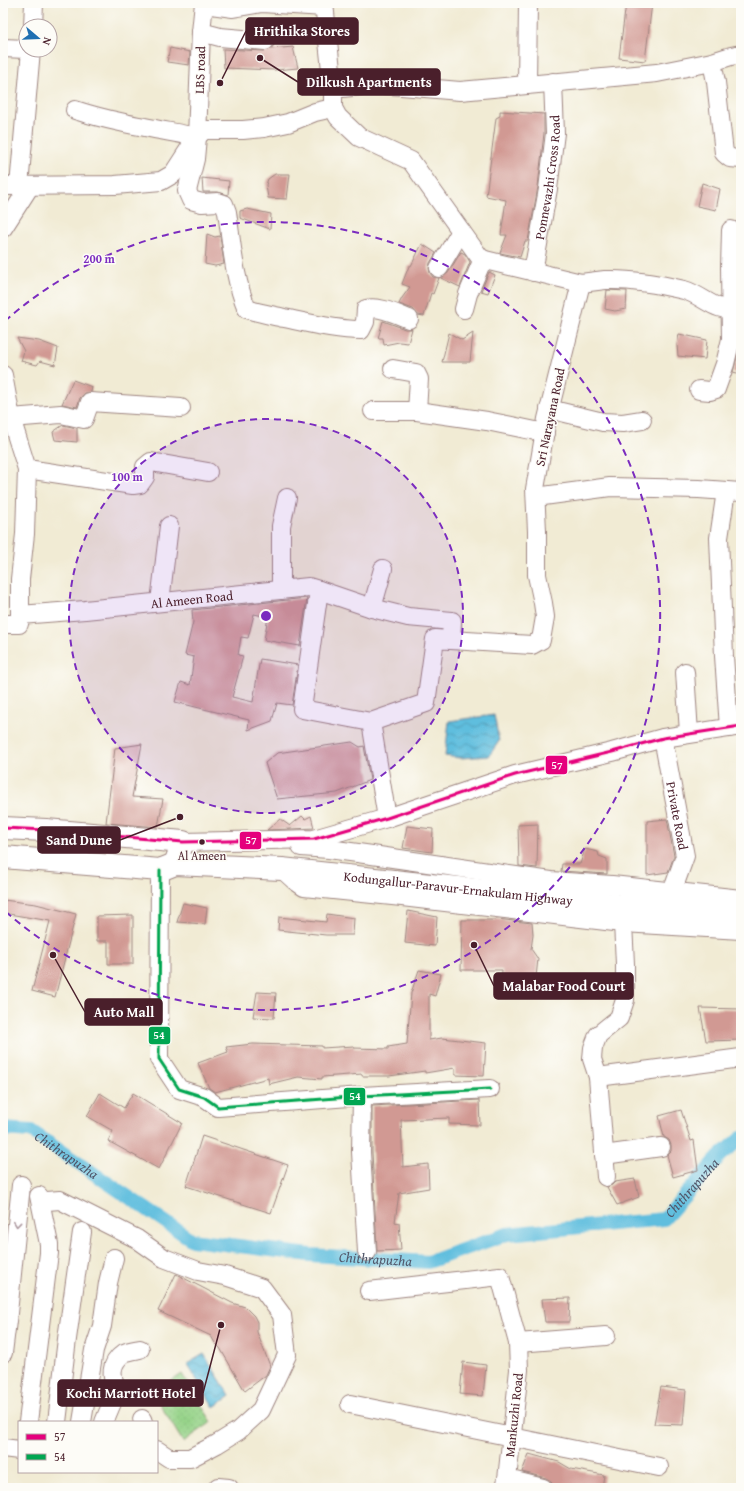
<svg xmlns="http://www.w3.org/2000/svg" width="744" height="1491" viewBox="0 0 744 1491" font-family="'Gentium Book Plus',serif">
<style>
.grass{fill:url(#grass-dots);stroke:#70795a}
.water{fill:url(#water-waves);stroke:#546e84}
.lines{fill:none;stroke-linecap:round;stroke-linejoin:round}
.canal{stroke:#5fbede;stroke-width:14}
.building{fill:#d19993}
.minor-casing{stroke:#9e8580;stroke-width:20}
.major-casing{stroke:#9e8580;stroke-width:24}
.highway-casing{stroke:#9e8580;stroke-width:24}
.minor{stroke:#fff;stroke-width:18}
.major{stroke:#fff;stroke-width:22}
.highway{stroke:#fff;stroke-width:22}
.bus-1-casing{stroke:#fdfcf7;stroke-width:6}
.bus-2-casing{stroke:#fdfcf7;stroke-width:6}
.bus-1{stroke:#e5007d;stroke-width:3}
.bus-2{stroke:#00a651;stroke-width:3}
.oneway{stroke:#ae9aa0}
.ring{fill:none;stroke:#7b2cbf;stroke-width:2;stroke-dasharray:7 5}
.bus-dot{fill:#4a1f2b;stroke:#fdfcf7;stroke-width:1.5}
.labels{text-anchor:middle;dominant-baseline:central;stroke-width:3;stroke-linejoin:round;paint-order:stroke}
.bus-label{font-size:12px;fill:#4a1f2b;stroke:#fdfcf7}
.street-label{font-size:13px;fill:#4a1f2b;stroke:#fdfcf7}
.water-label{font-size:14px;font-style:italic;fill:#51576a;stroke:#fdfcf7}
.centre{fill:#7b2cbf;stroke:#fdfcf7;stroke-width:2}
.ring-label{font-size:12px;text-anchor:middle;font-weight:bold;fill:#7b2cbf;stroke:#fdfcf7;stroke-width:3;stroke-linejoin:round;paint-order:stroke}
.leader{fill:none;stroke:#4a1f2b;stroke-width:1.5}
.callout-dot{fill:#4a1f2b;stroke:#fdfcf7;stroke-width:1.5}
.callout{fill:#4a1f2b;stroke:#4a1f2b;stroke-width:1.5}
.callout-label{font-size:14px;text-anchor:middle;font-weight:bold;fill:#fff}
.line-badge{stroke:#fdfcf7;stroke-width:1.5}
.badge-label{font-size:11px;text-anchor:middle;font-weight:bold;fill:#fff}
</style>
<defs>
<pattern id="grass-dots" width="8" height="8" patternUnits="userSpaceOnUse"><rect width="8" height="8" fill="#95d388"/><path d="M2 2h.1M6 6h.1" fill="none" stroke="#82b576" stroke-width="1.8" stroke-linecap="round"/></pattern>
<pattern id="water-waves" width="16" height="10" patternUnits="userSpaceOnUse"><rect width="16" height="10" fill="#5fbede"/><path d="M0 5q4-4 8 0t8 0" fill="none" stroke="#509ab4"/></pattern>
</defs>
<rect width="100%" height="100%" fill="#fdfcf7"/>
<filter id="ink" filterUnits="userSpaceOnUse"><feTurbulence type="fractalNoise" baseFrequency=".025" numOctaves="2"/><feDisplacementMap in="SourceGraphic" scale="8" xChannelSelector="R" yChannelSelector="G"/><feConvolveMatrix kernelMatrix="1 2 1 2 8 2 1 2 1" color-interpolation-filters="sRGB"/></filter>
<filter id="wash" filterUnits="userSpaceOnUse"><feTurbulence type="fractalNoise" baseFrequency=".012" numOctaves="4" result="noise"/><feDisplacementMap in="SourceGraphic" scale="16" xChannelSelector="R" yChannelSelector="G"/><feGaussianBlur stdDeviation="0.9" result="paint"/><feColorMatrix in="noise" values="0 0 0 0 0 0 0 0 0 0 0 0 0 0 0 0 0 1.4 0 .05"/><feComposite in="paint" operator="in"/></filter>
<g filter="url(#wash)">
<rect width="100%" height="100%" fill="#f1ebd4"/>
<polygon class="grass" points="182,1374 212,1422 183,1442 153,1393"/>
<g class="water">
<polygon points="494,715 499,741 489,756 460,758 445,756 449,721"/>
<polygon points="204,1354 230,1396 214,1407 187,1364"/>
</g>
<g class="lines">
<path class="canal" id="s1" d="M3,1129L31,1131L192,1240L310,1255L428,1262L507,1234L664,1219L719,1157L741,1138"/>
</g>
<g id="blocks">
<g class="building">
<polygon points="626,3 652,3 645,61 619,58"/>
<polygon points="293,47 298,68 275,70 224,68 223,49 264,51 271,49"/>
<polygon points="170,48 190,52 189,65 167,62"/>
<polygon points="500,111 544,114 544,133 538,187 528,241 525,241 520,257 500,253 507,235 501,235 506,200 486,196 496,118 500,116"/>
<polygon points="275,174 290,174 287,199 268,198 266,185 268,179"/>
<polygon points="202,178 229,181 228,195 218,192 203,192"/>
<polygon points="702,183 720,189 716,210 697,206"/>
<polygon points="247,209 271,214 270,229 240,218 240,211"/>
<polygon points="207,234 215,237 220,236 224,264 215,266 205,264"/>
<polygon points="422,244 436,253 430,263 429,268 430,273 433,277 439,278 433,294 431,293 424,316 418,315 413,309 399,304 402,298 410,287 402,284 409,266 411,266"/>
<polygon points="461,252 465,254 470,262 460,287 441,278 448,273"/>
<polygon points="489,272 495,275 488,293 481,291"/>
<polygon points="607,290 627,291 626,309 615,311 605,309"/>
<polygon points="383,321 405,329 412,329 408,343 399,342 384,345 383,338 378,338"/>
<polygon points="449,333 462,340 473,333 470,362 442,362"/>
<polygon points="679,334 707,340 705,359 678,356 677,345"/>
<polygon points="17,338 39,341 58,348 55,365 40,361 37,365 21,361 24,351"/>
<polygon points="741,342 741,374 733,372"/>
<polygon points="73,380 92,387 91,392 85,393 80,398 77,407 62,404"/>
<polygon points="63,425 77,428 77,442 55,440 53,432"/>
<polygon points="307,598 300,646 264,640 268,617 254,614 248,638 241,637 238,655 243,656 232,697 253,702 260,659 298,665 292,705 277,703 272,721 248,730 249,720 175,702 181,682 190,685 194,657 185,655 193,622 192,610"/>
<polygon points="352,742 360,747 364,746 370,780 337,793 277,799 265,763 277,753"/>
<polygon points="142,744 132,797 163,799 158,827 106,823 115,748"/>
<polygon points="302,816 305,819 311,816 314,828 267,830 280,819 290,826"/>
<polygon points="667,819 674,856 668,872 647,875 647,821"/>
<polygon points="538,824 537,868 519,866 518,825"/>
<polygon points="407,826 433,829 432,852 403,848"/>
<polygon points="585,849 598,852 599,856 607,859 607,874 561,871 562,864 580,864"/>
<polygon points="3,900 36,904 76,914 55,997 32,991 50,921 3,913"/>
<polygon points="183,903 207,908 205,924 177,922"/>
<polygon points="408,911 437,917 435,946 405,943"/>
<polygon points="327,914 354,918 353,935 326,935 278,930 279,917 326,922"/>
<polygon points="133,915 133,964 108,964 108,941 97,941 97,916"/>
<polygon points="496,919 532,923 533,935 531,949 538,959 534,995 501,993 502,970 461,970 462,920 496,920"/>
<polygon points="419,970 441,974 435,996 429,994 429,1040 442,1038 486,1043 484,1076 455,1075 455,1068 425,1073 425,1071 389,1076 362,1076 362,1074 322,1077 322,1079 298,1077 269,1084 268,1078 215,1092 209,1088 198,1063 228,1052 226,1047 253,1044 322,1046 322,1048 354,1046 354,1048 388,1049 388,1047 407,1044 411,993"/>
<polygon points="257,992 276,993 274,1018 253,1017"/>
<polygon points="700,1008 741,1009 741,1040 706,1041"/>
<polygon points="100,1093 124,1108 133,1093 182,1123 159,1169 108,1141 113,1131 87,1116"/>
<polygon points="479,1100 480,1125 449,1124 449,1118 401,1120 403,1167 428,1164 429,1188 399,1193 395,1222 399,1223 401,1250 377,1251 372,1152 372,1106"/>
<polygon points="681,1110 691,1141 694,1140 698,1170 673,1177 667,1155 671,1151 671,1145 669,1140 664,1137 659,1116"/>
<polygon points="202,1136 288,1165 271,1213 186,1186"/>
<polygon points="635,1179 639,1197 617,1205 607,1187 612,1185 615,1182"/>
<polygon points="176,1274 232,1303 245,1307 254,1316 257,1322 257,1332 270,1366 266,1375 245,1391 220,1348 215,1343 211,1336 158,1311"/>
<polygon points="570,1298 569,1322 545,1322 542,1299"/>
<polygon points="463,1362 486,1365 483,1396 460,1394"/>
<polygon points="661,1387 686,1390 683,1425 654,1424"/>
<polygon points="529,1454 559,1462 571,1469 604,1475 602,1488 553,1488 551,1481 546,1478 522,1472"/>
</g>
</g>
</g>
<g filter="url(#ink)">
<use href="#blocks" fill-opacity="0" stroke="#9e8580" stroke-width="1"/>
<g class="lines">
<defs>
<g id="minor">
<path d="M204,3L201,32L197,137L195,159L187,191L191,200L202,203L218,202L224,204L227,212C232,245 234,279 247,309C259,313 271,315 284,318C309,323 335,330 361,330L365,322L366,309C380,306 396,314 409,319"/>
<polyline points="324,3 333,89"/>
<polyline points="204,4 233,8 262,3 324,7"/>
<polyline points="33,26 34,3"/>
<polyline points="201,32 220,37 265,41"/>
<polyline points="3,48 26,49"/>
<polyline points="712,62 716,82 724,153 730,158 741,159"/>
<polyline points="527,85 528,3"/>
<polyline points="333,108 338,117 359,137 411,161 481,259 581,283 547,419 535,489 537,531 537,575 543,603 545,617 541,640 532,645 435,639 426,703 371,722"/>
<path d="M75,110C115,123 156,129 197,137"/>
<polyline points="3,186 115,185 161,181 173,174 197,137 204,130 243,130 264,128 288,123 315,112 333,108 333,89 378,84 460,91 527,85 657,73 712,62 731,56 741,54"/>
<polyline points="19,186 31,50"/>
<polyline points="3,228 30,186"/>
<polyline points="439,268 461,231"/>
<path id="s2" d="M533,272L548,189L555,133L553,82"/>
<path d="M581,283C589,282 597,281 605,280C631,279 659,284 684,290C705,296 715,314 740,308"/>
<polyline points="464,309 468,294 483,259"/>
<polyline points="393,369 416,373 419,379 417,411"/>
<path id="s3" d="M3,375L11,418L27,469L25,534L20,579V615L85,610L309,587L319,590L302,709L371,722L387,818"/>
<polyline points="699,390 710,391 716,389 725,364 731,339 730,268 731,230"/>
<polyline points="549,409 603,422 623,423 642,420"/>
<polyline points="373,411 417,411 487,421 545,433"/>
<polyline points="11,418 61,414 84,419 90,402 181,408"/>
<polyline points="27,469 133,485 140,484 145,477 145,467 151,462 208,472"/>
<polyline points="726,491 719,538 724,656 729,728"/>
<polyline points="536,497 610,487 699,489 741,492"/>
<polyline points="281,590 281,526 287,498"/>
<polyline points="319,590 372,608 408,617 452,621 451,640"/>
<polyline points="160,602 169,526"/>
<polyline points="372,608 383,569"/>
<polyline points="3,624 19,624 20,615"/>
<polyline points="685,672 689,733"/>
<path id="s4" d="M663,738L685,856L672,892"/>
<polyline points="183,842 314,839 387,818 515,775 612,752 663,738 741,726"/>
<polyline points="301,847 329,849 372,855 551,881 612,885 741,899"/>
<polyline points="282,869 294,880 304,887 402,897 623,923 741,930"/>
<polyline points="160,870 159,1059 179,1089 204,1097 218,1107 362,1096 490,1089"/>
<polyline points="623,923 625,964 625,1000 619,1018 598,1035 593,1048 592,1059 598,1077 741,1058"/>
<polyline points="598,1077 606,1177"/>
<polyline points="362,1096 361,1152 367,1252"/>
<polyline points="604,1155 661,1147"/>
<polyline points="47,1201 60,1200 137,1239 164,1258 198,1271 225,1276 262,1288 282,1315 287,1355 261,1410 238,1431 217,1444 190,1458 169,1458 157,1450"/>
<polyline points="369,1291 500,1276 518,1343 519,1370 507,1479 505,1488"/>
<polyline points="518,1343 606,1336"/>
<polyline points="3,1353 8,1313 21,1185"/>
<path d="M117,1391C111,1376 109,1364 124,1353C128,1351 135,1350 140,1349"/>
<polyline points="350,1404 659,1467"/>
<polyline points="142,1419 143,1422"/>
<polyline points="28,1422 49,1253 49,1244 39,1196"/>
<polyline points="57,1422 67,1339 82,1232"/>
<polyline points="82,1422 94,1350 102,1326 108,1283 114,1258"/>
<polyline points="104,1422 117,1391 146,1395"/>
<polyline points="3,1448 19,1450"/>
<polyline points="507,1479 543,1488"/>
<polyline points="218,1487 229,1488"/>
</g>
<polyline id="major" points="3,828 46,830 183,842 175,864"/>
<g id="highway">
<path id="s5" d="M3,857L160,870L175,864L282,869L616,905L741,914"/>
</g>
</defs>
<use href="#minor" class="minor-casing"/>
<use href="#major" class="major-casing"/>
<use href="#highway" class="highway-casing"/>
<use href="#minor" class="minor"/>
<use href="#major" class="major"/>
<use href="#highway" class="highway"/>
<defs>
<polyline id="bus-1" points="3,828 46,830 183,842 314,839 387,818 515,775 612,752 663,738 741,726"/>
<polyline id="bus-2" points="160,870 159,1059 179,1089 204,1097 218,1107 362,1096 490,1089"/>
</defs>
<use href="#bus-1" class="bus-1-casing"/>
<use href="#bus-2" class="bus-2-casing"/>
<use href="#bus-1" class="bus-1"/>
<use href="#bus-2" class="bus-2"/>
</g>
<defs><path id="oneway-chevron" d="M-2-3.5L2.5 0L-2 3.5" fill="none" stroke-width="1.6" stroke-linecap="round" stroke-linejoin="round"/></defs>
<use class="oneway" href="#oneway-chevron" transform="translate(17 1224) rotate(96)"/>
</g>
<circle cx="266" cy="616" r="197" fill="#7b2cbf" fill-opacity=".12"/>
<g class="ring">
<circle cx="266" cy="616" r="197"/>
<path d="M5 321A394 394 0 1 1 5 911"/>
</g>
<circle class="bus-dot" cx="202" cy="842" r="3.5"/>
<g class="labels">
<g class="bus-label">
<text x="202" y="855">Al Ameen</text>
</g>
<g class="street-label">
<text transform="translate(200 70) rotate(-88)">LBS road</text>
<text stroke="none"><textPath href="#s2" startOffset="96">Ponnevazhi Cross Road</textPath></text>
<text transform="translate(550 417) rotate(-78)">Sri Narayana Road</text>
<text stroke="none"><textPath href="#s3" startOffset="416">Al Ameen Road</textPath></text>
<text stroke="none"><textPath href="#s4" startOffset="79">Private Road</textPath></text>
<text stroke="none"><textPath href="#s5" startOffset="458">Kodungallur-Paravur-Ernakulam Highway</textPath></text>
<text transform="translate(514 1415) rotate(-84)">Mankuzhi Road</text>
</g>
<g class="water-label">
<text stroke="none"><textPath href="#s1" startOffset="71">Chithrapuzha</textPath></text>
<text stroke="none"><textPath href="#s1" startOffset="743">Chithrapuzha</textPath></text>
<text stroke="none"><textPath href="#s1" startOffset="407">Chithrapuzha</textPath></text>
</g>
</g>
<circle cx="266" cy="616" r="6" class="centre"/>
<g class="ring-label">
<text x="99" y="263">200 m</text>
<text x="127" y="481">100 m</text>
</g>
<path class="leader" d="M220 83L246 31M260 58L298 82M180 817L120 840M474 945L494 986M53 955L85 1012M221 1325L203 1393"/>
<g class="callout-dot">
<circle cx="220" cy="83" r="4"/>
<circle cx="260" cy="58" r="4"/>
<circle cx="180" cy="817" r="4"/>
<circle cx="474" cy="945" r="4"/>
<circle cx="53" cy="955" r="4"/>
<circle cx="221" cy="1325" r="4"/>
</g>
<g class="callout">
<rect x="246" y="18" width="112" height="26" rx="4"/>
<rect x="298" y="69" width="142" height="26" rx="4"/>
<rect x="38" y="827" width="82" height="26" rx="4"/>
<rect x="494" y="973" width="139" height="26" rx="4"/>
<rect x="85" y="999" width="77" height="26" rx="4"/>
<rect x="58" y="1380" width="145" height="26" rx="4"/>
</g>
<g class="callout-label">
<text x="302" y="36">Hrithika Stores</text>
<text x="369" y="87">Dilkush Apartments</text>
<text x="79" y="845">Sand Dune</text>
<text x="564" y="991">Malabar Food Court</text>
<text x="124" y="1017">Auto Mall</text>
<text x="131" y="1398">Kochi Marriott Hotel</text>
</g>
<g class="line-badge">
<rect x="545" y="755" width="23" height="20" rx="4" fill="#e5007d"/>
<rect x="239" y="831" width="23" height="19" rx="4" fill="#e5007d"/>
<rect x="148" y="1026" width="23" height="19" rx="4" fill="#00a651"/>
<rect x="343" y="1087" width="23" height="19" rx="4" fill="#00a651"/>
</g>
<g class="badge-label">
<text x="557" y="769">57</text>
<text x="251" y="844">57</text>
<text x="159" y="1039">54</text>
<text x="355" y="1100">54</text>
</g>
<rect width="744" height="1491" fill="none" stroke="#fdfcf7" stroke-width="16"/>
<rect x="18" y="1421" width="140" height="52" fill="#fdfcf7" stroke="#b5a4a5"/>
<rect x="26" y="1434" width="20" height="6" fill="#e5007d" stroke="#b5a4a5"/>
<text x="54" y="1441" font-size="12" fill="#4a1f2b">57</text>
<rect x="26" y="1454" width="20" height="6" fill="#00a651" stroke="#b5a4a5"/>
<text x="54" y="1461" font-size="12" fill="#4a1f2b">54</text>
<g transform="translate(38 38) rotate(109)"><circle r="19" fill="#fdfcf7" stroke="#b5a4a5"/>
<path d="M0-3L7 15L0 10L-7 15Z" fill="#1f6fb2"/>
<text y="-6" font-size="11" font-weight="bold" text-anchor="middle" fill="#4a1f2b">N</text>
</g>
</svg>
